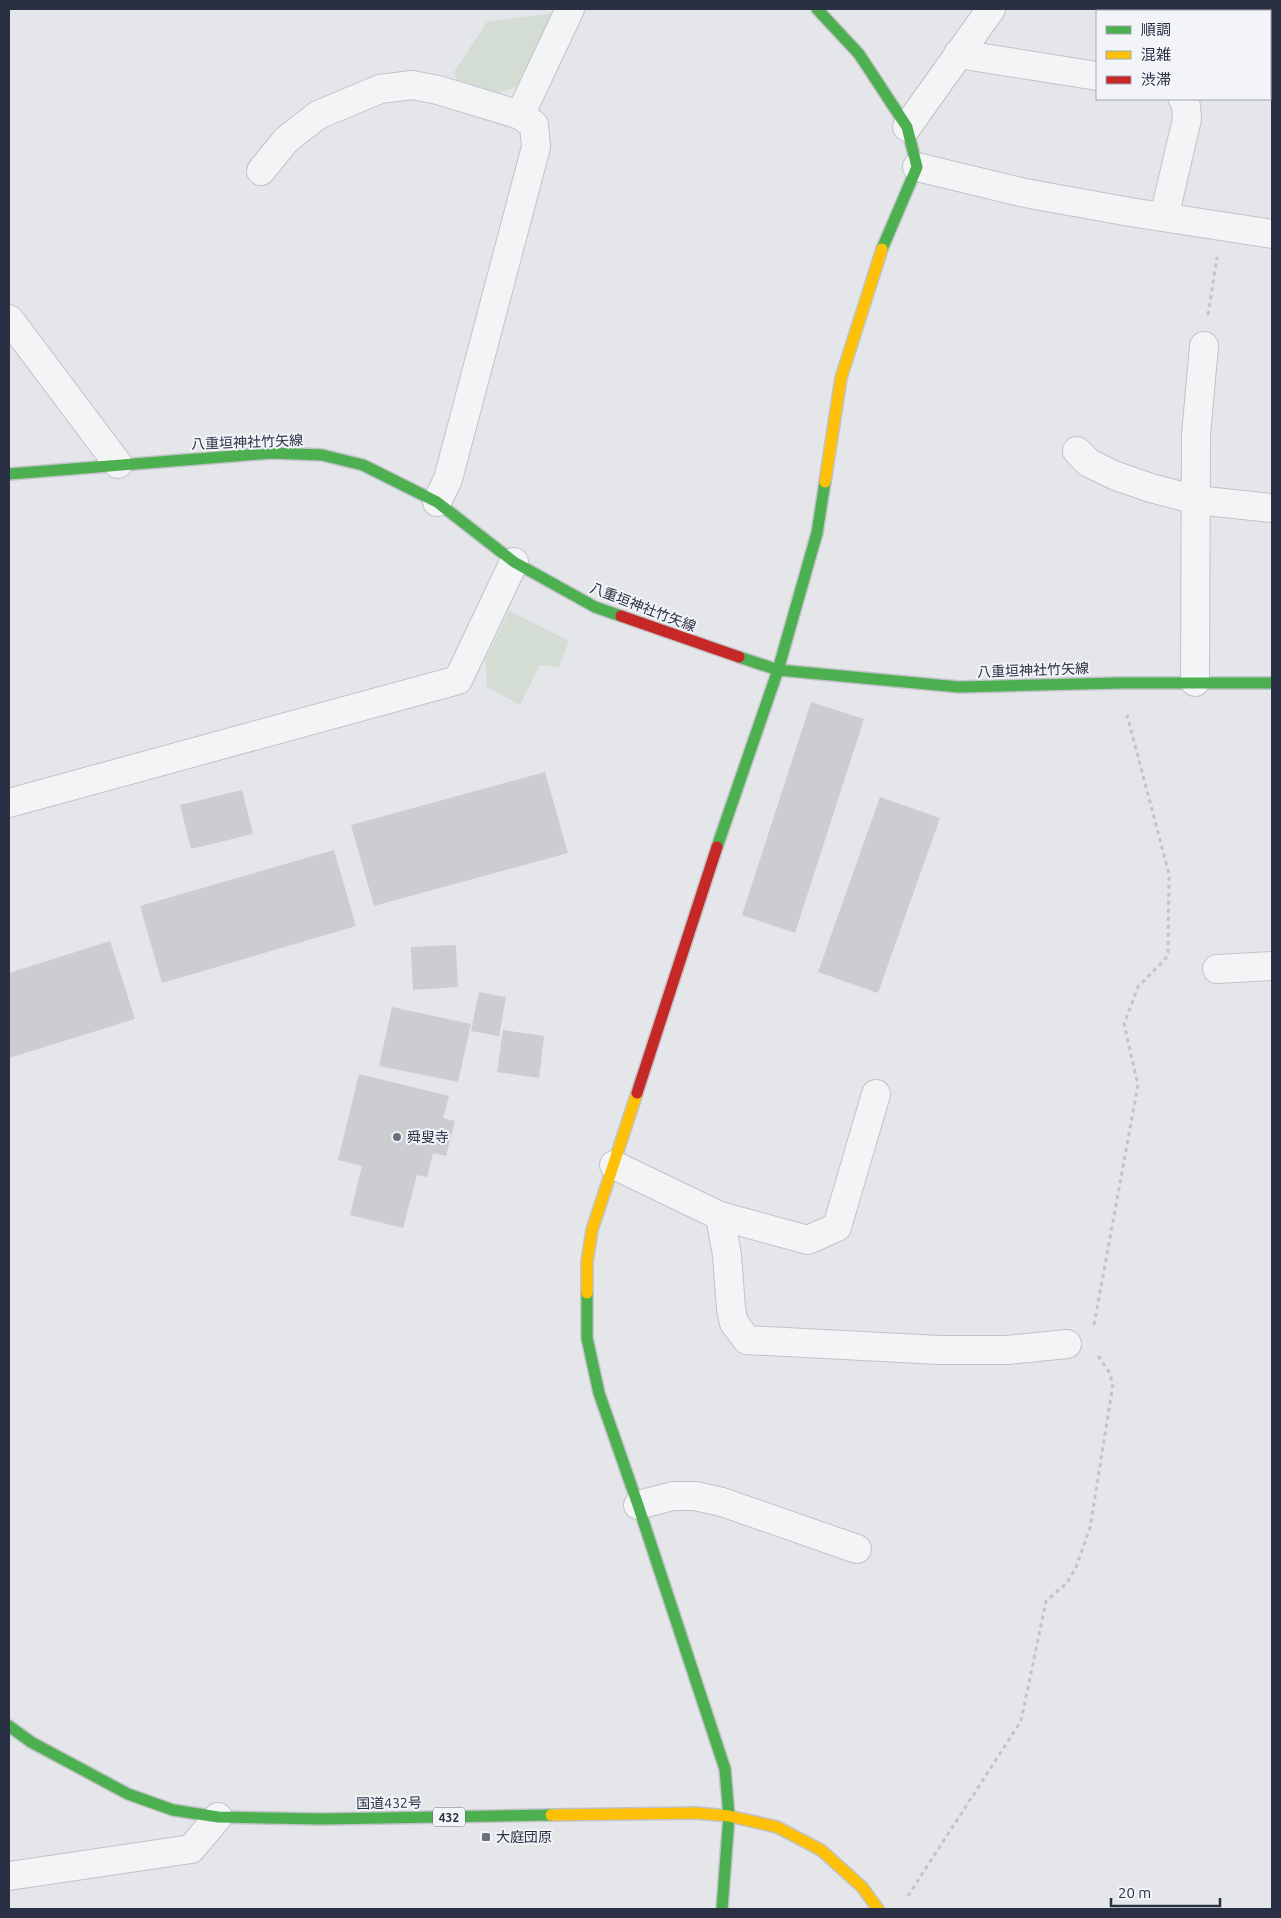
<svg xmlns="http://www.w3.org/2000/svg" width="1281" height="1918" viewBox="0 0 1281 1918" font-family="Ubuntu,'Noto Sans JP',sans-serif">
<style>
.green{fill:#d4ddd4}
.building{fill:#cbcdd1}
.lines{fill:none;stroke-linecap:round;stroke-linejoin:round}
.street-casing{stroke:#c1c3c7;stroke-width:30}
.fast-casing{stroke:#c1c3c7;stroke-width:14}
.slow-casing{stroke:#c1c3c7;stroke-width:14}
.jam-casing{stroke:#c1c3c7;stroke-width:14}
.path{stroke:#c3c4c9;stroke-width:3;stroke-dasharray:4 4;stroke-linecap:butt}
.street{stroke:#f3f4f6;stroke-width:28}
.fast{stroke:#4caf50;stroke-width:11}
.slow{stroke:#ffc107;stroke-width:11}
.jam{stroke:#c62828;stroke-width:11}
.poi-dot{fill:#6a707e;stroke:#f2f4f8;stroke-width:2}
.labels{text-anchor:middle;dominant-baseline:central;stroke-width:4;stroke-linejoin:round;paint-order:stroke}
.shield{fill:#f2f4f8;stroke:#656b7a;stroke-width:1}
.shield-label{font-size:12px;font-weight:bold;fill:#293044}
.street-label{font-size:14px;fill:#293044;stroke:#f2f4f8}
.poi-label{font-size:14px;fill:#293044;stroke:#f2f4f8;text-anchor:start}
</style>
<rect width="100%" height="100%" fill="#e4e6e9"/>
<g class="green">
<polygon points="553,13 516,87 496,94 458,85 454,72 487,22"/>
<polygon points="509,611 569,641 559,667 540,665 520,705 487,687 485,660"/>
</g>
<g class="building">
<polygon points="811,702 864,719 795,933 742,915"/>
<polygon points="545,772 568,853 374,906 351,825"/>
<polygon points="242,790 253,834 191,849 180,805"/>
<polygon points="880,797 940,818 878,993 818,972"/>
<polygon points="334,850 356,926 162,983 140,906"/>
<polygon points="110,941 135,1019 9,1058 9,973"/>
<polygon points="456,945 458,987 413,990 411,947"/>
<polygon points="479,992 506,997 499,1036 471,1031"/>
<polygon points="392,1007 471,1024 458,1082 379,1066"/>
<polygon points="503,1030 544,1036 539,1078 497,1072"/>
<polygon points="359,1074 449,1096 443,1118 455,1121 446,1156 433,1153 427,1177 417,1175 403,1228 350,1215 362,1166 338,1160"/>
</g>
<g class="lines">
<defs>
<g id="street">
<polyline points="958,54 1097,76"/>
<polyline points="520,115 570,9"/>
<polyline points="907,127 991,9"/>
<polyline points="917,167 1025,193 1130,212 1272,234"/>
<polyline points="261,171 286,140 318,115 380,89 412,85 438,90 520,115 534,125 536,147 448,479 437,502"/>
<polyline points="1164,217 1187,119 1186,106 1183,99"/>
<polyline points="9,319 118,464"/>
<polyline points="1077,451 1089,463 1116,476 1151,488 1196,500 1272,508"/>
<polyline points="1195,682 1196,435 1204,346"/>
<polyline points="9,803 458,680 514,562"/>
<polyline points="1217,969 1272,966"/>
<polyline points="614,1165 720,1216 808,1240 837,1227 876,1094"/>
<polyline points="720,1216 727,1255 731,1309 734,1323 747,1340 939,1350 1007,1350 1067,1344"/>
<polyline points="638,1505 673,1496 695,1496 722,1502 857,1549"/>
<polyline points="9,1876 191,1849 218,1817"/>
</g>
<g id="fast">
<polyline points="817,9 859,54 907,127 917,167 882,249"/>
<polyline points="9,474 271,453 322,455 363,465 437,502 514,562 595,607 621,616"/>
<polyline points="739,657 778,670 959,687 1118,683 1272,683"/>
<polyline points="717,847 778,670 817,533 825,482"/>
<polyline points="587,1293 587,1338 599,1393 638,1505 725,1769 729,1816 722,1909"/>
<polyline points="9,1726 31,1742 128,1794 173,1810 218,1817 322,1819 551,1815"/>
</g>
<g id="slow">
<polyline points="825,482 841,378 882,249"/>
<polyline points="587,1293 587,1262 592,1230 637,1093"/>
<polyline points="551,1815 696,1813 729,1816 777,1827 821,1850 862,1887 878,1909"/>
</g>
<g id="jam">
<polyline points="621,616 739,657"/>
<polyline points="637,1093 717,847"/>
</g>
</defs>
<use href="#street" class="street-casing"/>
<use href="#fast" class="fast-casing"/>
<use href="#slow" class="slow-casing"/>
<use href="#jam" class="jam-casing"/>
<g class="path">
<polyline points="1208,315 1217,257"/>
<polyline points="1094,1325 1138,1085 1124,1024 1138,987 1166,958 1168,952 1169,874 1127,715"/>
<polyline points="908,1896 1021,1721 1046,1601 1067,1583 1076,1567 1090,1528 1113,1384 1109,1372 1097,1354"/>
</g>
<use href="#street" class="street"/>
<use href="#fast" class="fast"/>
<use href="#slow" class="slow"/>
<use href="#jam" class="jam"/>
</g>
<g class="poi-dot">
<circle cx="397" cy="1137" r="5"/>
<rect x="481" y="1832" width="10" height="10" rx="2.5"/>
</g>
<g class="labels">
<rect class="shield" x="433" y="1807.5" width="32" height="19" rx="4"/>
<g class="shield-label">
<text x="449" y="1817">432</text>
</g>
<g class="street-label">
<text transform="translate(247 442) rotate(-2)">八重垣神社竹矢線</text>
<text transform="translate(643 607) rotate(21)">八重垣神社竹矢線</text>
<text transform="translate(1033 670) rotate(-2)">八重垣神社竹矢線</text>
<text transform="translate(389 1803) rotate(-1)">国道432号</text>
</g>
<g class="poi-label">
<text x="407" y="1137">舜叟寺</text>
<text x="496" y="1837">大庭団原</text>
</g>
</g>
<rect width="1281" height="1918" fill="none" stroke="#293044" stroke-width="20"/>
<rect x="1096" y="10" width="175" height="90" fill="#f2f4f8" stroke="#a2a6b0"/>
<rect x="1106" y="26" width="25" height="8" fill="#4caf50" stroke="#a2a6b0"/>
<text x="1141" y="35" font-size="15" fill="#293044">順調</text>
<rect x="1106" y="51" width="25" height="8" fill="#ffc107" stroke="#a2a6b0"/>
<text x="1141" y="60" font-size="15" fill="#293044">混雑</text>
<rect x="1106" y="76" width="25" height="8" fill="#c62828" stroke="#a2a6b0"/>
<text x="1141" y="85" font-size="15" fill="#293044">渋滞</text>
<path d="M1111 1898v8h109v-8" fill="none" stroke="#293044" stroke-width="2.5"/>
<text x="1118" y="1898" font-size="15" fill="#293044" stroke="#f2f4f8" stroke-width="4" paint-order="stroke">20 m</text>
</svg>
